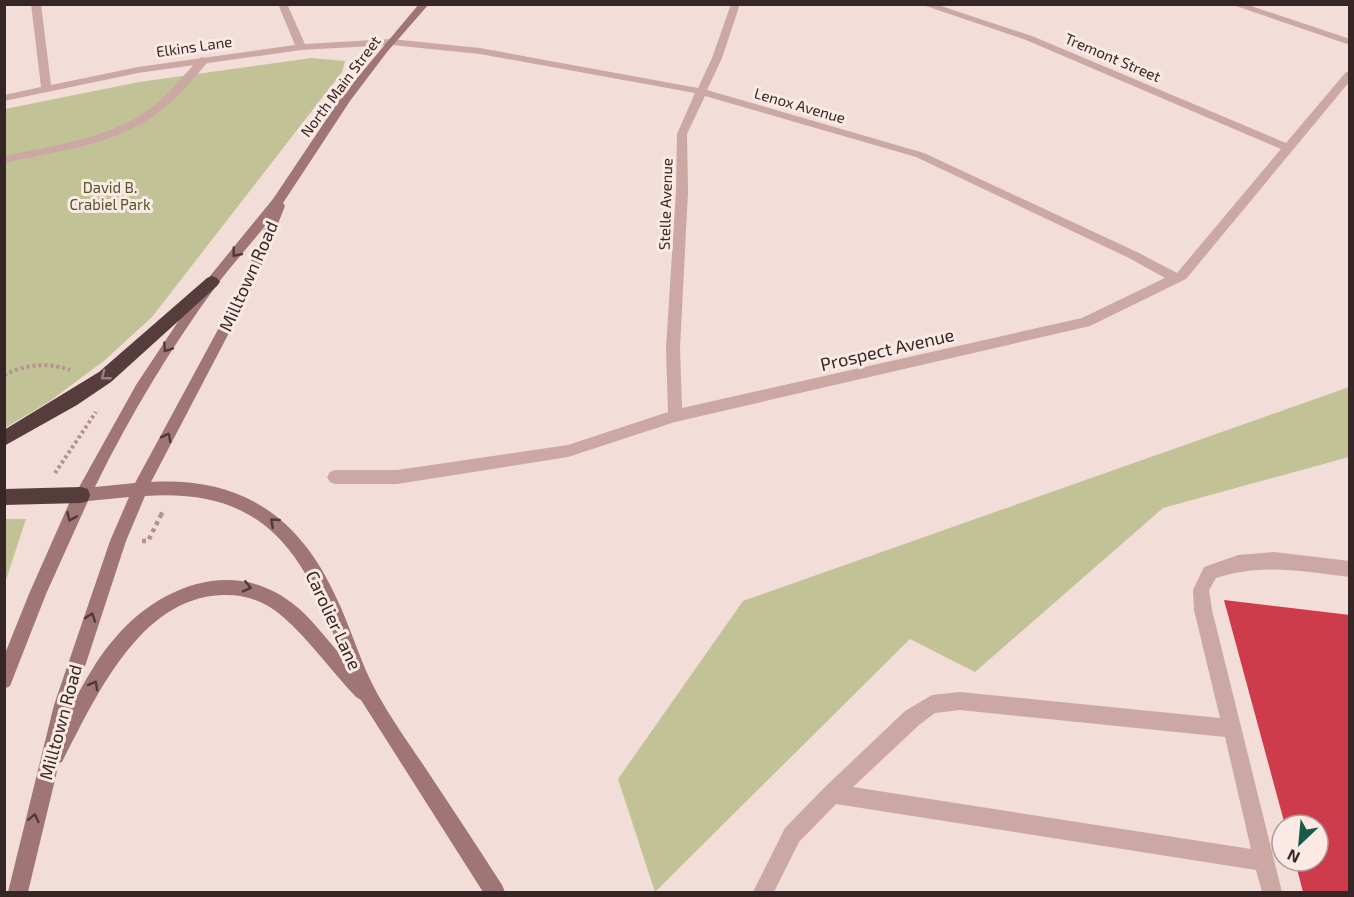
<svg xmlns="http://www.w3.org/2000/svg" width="1354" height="897" viewBox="0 0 1354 897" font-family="'Exo 2',sans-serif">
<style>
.green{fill:#c2c297}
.building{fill:#ce3b4a}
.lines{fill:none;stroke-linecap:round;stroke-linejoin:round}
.path-far1{stroke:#b7918d;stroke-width:4;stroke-dasharray:3 3;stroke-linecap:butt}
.path{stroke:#b7918d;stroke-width:4.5;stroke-dasharray:4 4;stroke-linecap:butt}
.lane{fill:#cba8a3;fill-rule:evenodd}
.street{fill:#cba8a3;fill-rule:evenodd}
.secondary{fill:#9f7575;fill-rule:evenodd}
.highway{fill:#573c3d;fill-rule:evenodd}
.oneway{stroke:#503a3a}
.oneway2{stroke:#988180}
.labels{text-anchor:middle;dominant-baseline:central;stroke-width:6;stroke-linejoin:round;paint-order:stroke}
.far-street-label{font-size:15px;fill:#362626;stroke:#fae9e4}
.far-park-label{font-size:15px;fill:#555628;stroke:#fae9e4}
.street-label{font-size:18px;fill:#362626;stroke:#fae9e4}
</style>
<rect width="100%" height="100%" fill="#f3ddd8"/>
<g class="green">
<polygon points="311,58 345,61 342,72 152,317 105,360 50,401 5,428 5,109 139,82"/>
<polygon points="1349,387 1349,457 1163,508 975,672 910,639 655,892 618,779 743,601"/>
<polygon points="5,519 26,519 5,583 4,519"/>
</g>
<polygon class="building" points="1224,600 1350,615 1350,892 1303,892 1295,861 1318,861 1318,825 1285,825"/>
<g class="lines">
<g class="path-far1">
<path d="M4,375C26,364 47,362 70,370"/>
<polyline points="55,473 96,412"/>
<polyline points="161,515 163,511"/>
</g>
<polyline class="path" points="142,541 148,541 162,513"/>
<g class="lane">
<path d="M201,57L210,59C193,80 173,103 151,118C109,146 52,152 4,163V156C55,145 116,138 156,104C173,90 186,72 201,57Z"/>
<path d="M1274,552L1350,561V577C1303,571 1261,563 1216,578L1209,590L1212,610L1282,892H1262L1256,870L836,804L799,842L774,892H753L785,828L825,787L905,711L932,695L960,692L1220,718L1194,610L1193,590L1204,567L1238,555ZM960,710L1225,737L1251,849L853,787L919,725L935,713Z"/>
</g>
<g class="street">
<path d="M31,4H41L51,85L138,67L295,45L278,4H287L305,44L391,39L480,48L698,88L712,58L731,4H740L722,58L707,90L924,153L1137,252L1177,273L1281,149L1026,40L920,4H935L1032,36L1286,143L1346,72L1350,71V81L1186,279L1090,326L675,422L568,457L397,484H335L330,482L327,477L330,472L335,470H397L568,445L668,412L666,348L676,192L677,134L695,93L480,54L391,45L301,50L138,73L4,101V95L41,87ZM705,96L916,157L1129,258L1165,278L1082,318L682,408L680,348L688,192L687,134Z"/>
<polygon points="1230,4 1245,4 1350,39 1350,45"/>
</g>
<path class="secondary" d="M419,4H429L387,52L350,101L283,203L285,206L253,287L151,482C240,477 298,515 335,595C351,627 360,663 378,695C391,718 407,741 422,763C449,804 476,844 502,885L505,892H483L361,700L356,697C331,671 309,639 282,616C265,601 244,594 223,595C139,597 95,699 62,762L59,763L28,892H8L54,705L110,541L129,497L88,501L46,594L10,686L4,689V656L29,594L75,490L78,489L136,385L201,287L273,199L342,96ZM265,226L241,287L135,483L95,487C129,417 170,349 216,286C231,266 249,246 265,226ZM145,496C267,488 304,553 342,656C326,639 311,617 292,603C233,557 159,586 115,638C98,657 85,681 73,703L126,541Z"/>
<g class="highway">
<polygon points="212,276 217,278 220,282 217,286 111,382 77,405 4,446 4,430 99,372 207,278"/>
<polygon points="81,487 88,489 90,495 88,501 81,503 4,505 4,489"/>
</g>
</g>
<defs><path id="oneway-chevron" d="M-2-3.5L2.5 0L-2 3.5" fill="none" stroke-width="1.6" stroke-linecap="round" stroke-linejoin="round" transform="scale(1.5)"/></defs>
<g class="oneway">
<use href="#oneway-chevron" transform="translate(236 253) rotate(129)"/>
<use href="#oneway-chevron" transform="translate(167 348) rotate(124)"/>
<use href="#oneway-chevron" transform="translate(167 437) rotate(-63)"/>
<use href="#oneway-chevron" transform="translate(71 517) rotate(114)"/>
<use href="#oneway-chevron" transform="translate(274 522) rotate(-139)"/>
<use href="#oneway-chevron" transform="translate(247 587) rotate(13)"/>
<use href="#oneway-chevron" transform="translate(91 617) rotate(-71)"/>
<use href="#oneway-chevron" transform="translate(94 685) rotate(-61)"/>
<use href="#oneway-chevron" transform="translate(34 818) rotate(-77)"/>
</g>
<use class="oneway2" href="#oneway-chevron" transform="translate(105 376) rotate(142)"/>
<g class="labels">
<g class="far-street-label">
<text transform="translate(194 46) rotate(-8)">Elkins Lane</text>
<text transform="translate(1113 57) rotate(23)">Tremont Street</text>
<text transform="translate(340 86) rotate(-53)">North Main Street</text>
<text transform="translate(800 105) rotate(16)">Lenox Avenue</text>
<text transform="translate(665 204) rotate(-88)">Stelle Avenue</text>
</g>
<g class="far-park-label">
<text x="110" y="187">David B.<tspan x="110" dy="17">Crabiel Park</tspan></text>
</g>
<g class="street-label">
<text transform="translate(248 276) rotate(-66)">Milltown Road</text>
<text transform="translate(887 349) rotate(-13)">Prospect Avenue</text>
<text transform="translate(334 620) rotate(65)">Carolier Lane</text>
<text transform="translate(60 722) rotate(-75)">Milltown Road</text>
</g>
</g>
<rect width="1354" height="897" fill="none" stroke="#362626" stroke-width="12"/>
<g transform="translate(1300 843) rotate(206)"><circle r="28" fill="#fae9e4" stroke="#ac9b98" stroke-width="1.5"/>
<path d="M0-4.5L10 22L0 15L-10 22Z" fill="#195a48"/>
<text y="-9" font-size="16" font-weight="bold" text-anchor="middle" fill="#362626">N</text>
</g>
</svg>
